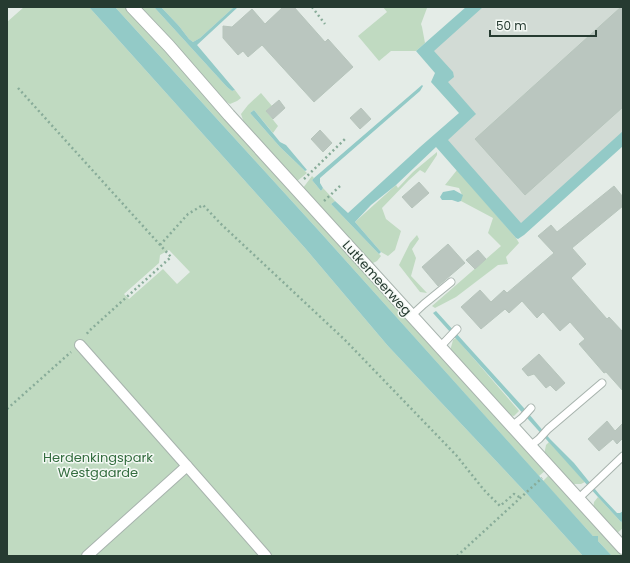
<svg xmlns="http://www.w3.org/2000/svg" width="630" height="563" viewBox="0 0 630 563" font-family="Poppins,sans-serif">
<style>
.built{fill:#d2dbd5}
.green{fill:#c0dac1;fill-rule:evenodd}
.water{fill:#93cac7}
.building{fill:#bac6bf;stroke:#b7c5bc}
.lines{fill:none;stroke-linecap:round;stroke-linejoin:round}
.service-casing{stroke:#a7b3ad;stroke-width:9}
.pedestrian-casing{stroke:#a7b3ad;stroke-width:12}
.minor-casing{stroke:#a7b3ad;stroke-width:14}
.path{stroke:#88ac99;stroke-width:2.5;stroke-dasharray:2 3;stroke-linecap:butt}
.service{stroke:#fff;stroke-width:7}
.pedestrian{stroke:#fff;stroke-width:10}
.minor{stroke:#fff;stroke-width:12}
.labels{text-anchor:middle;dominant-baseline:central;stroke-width:3;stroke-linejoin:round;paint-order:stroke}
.street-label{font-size:13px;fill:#263b31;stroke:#f4f9f5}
.park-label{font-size:13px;fill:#346d3f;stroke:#f4f9f5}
</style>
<rect width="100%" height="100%" fill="#e4ece7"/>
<polygon class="built" points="476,7 623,7 623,137 520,228 443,138 470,114 443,82 428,51"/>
<g class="green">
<path d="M24,7H89L305,248L388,346L528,495L583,556H7V22ZM169,250L190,272L177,284L163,269L129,299L124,294L159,263L160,255Z"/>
<polygon points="115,7 126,7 546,470 539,476 320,232"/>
<polygon points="138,7 154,7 227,87 232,91 235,90 241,98 237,101 230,104 223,100"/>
<polygon points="161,7 234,7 200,38 193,42 189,39 179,26"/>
<polygon points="383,7 426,7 427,8 421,24 422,27 425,43 416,51 391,51 379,61 358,36 387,12"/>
<polygon points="261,93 272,106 266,111 278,126 273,133 254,110 250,113 280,147 307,173 296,182 244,123 241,114 248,105"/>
<polygon points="437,152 437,155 425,173 420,170 409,180 382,208 386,219 401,231 395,250 388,256 381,252 355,222 396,185 398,188 413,172"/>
<polygon points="457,170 516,238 519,243 506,257 508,264 498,265 456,297 435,308 432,306 501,246 488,233 493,218 461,201 462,195 459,188 445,185"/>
<polygon points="312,176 314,178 312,180 321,191 323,188 335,201 331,204 381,256 377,261 371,264 303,188"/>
<polygon points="417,235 419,239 412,249 416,258 411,276 427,293 420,292 399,265 410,243"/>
<polygon points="456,338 519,411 514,416 509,415 450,351 453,340"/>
<polygon points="549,442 585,482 581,484 570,484 544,455 546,445"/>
<polygon points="548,476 551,477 623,556 612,556 598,541 598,536 593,536 543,481"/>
<polygon points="598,497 621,522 623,521 623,528 616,534 593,508 594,502"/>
</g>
<g class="water">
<polygon points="89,7 115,7 320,232 593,536 598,536 598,541 612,556 583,556 528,495 388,346 305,248"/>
<polygon points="154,7 161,7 179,26 189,39 193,42 200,38 234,7 238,7 197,45 235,90 232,91 227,87"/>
<polygon points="466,7 483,7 434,51 453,72 454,77 448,82 476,114 448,140 521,223 623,131 623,146 524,235 518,239 516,238 436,147 396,185 371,205 355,222 381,252 379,254 331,204 335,201 348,213 420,147 459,113 431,82 435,73 416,51"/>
<polygon points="422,85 423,86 420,91 320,178 320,183 323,188 321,191 312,180 314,178"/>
<polygon points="254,110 280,142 286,145 307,170 305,171 280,147 250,113"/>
<polygon points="454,190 463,195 461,201 458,202 452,200 442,200 440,197 443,192"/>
<polygon points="436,311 523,407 550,439 574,463 599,494 617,513 620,513 623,511 623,521 621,522 598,497 433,313"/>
</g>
<g class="building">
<polygon points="283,7 294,7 325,42 328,39 353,67 314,102 262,45 248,57 243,51 238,55 223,38 223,26 232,27 252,9 265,24"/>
<polygon points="621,7 623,7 623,107 525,195 475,139"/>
<polygon points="279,100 285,108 273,119 266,111"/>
<polygon points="361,108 371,119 360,129 350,118"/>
<polygon points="320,130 332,143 323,152 311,139"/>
<polygon points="419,182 429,193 412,208 402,197"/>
<polygon points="614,186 623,197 623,206 572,248 586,264 571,278 607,319 609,317 623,332 623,391 606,372 604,373 579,344 585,339 570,322 560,331 543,312 537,318 522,301 509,313 505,309 481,329 461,307 480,290 491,302 504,290 507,293 554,253 538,236 551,225 557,232"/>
<polygon points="448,244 465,263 438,286 422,267"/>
<polygon points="478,250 486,259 475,269 466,260"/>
<polygon points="539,354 565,383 556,391 550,385 546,388 534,374 528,376 522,369"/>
<polygon points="607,421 615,431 623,423 623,438 617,444 613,439 599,451 588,439"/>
</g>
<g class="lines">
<defs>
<g id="service">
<polyline points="411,316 424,304 451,282"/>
<polyline points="440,347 457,329"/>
<polyline points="512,426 522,418 531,408"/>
<polyline points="530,446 539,439 548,429 602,383"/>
<polyline points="578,499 623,456"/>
</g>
<g id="pedestrian">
<polyline points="80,345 187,466"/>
<polyline points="87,556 187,466 266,556"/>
</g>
<polyline id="minor" points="132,7 169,46 229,115 623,548"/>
</defs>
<use href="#service" class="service-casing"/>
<use href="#pedestrian" class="pedestrian-casing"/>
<use href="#minor" class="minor-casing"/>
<g class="path">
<polyline points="312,7 325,24"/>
<polyline points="18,88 171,257 89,331 86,335"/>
<polyline points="304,179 345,139"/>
<polyline points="324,201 340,186"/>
<polyline points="160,245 188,214 203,205 221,224 345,340 456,455 484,490 500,506 514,494 521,498"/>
<polyline points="7,409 71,352"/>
<polyline points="457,556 542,478"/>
</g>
<use href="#service" class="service"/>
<use href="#pedestrian" class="pedestrian"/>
<use href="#minor" class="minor"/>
</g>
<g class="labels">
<g class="street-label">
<text transform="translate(377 278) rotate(48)">Lutkemeerweg</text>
</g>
<g class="park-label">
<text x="98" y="457">Herdenkingspark<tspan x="98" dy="15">Westgaarde</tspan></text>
</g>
</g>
<rect width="630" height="563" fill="none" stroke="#263b31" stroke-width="16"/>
<path d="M490 30v6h106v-6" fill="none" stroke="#263b31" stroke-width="2"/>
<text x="496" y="30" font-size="12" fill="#263b31" stroke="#f4f9f5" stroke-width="3" paint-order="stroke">50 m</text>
</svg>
